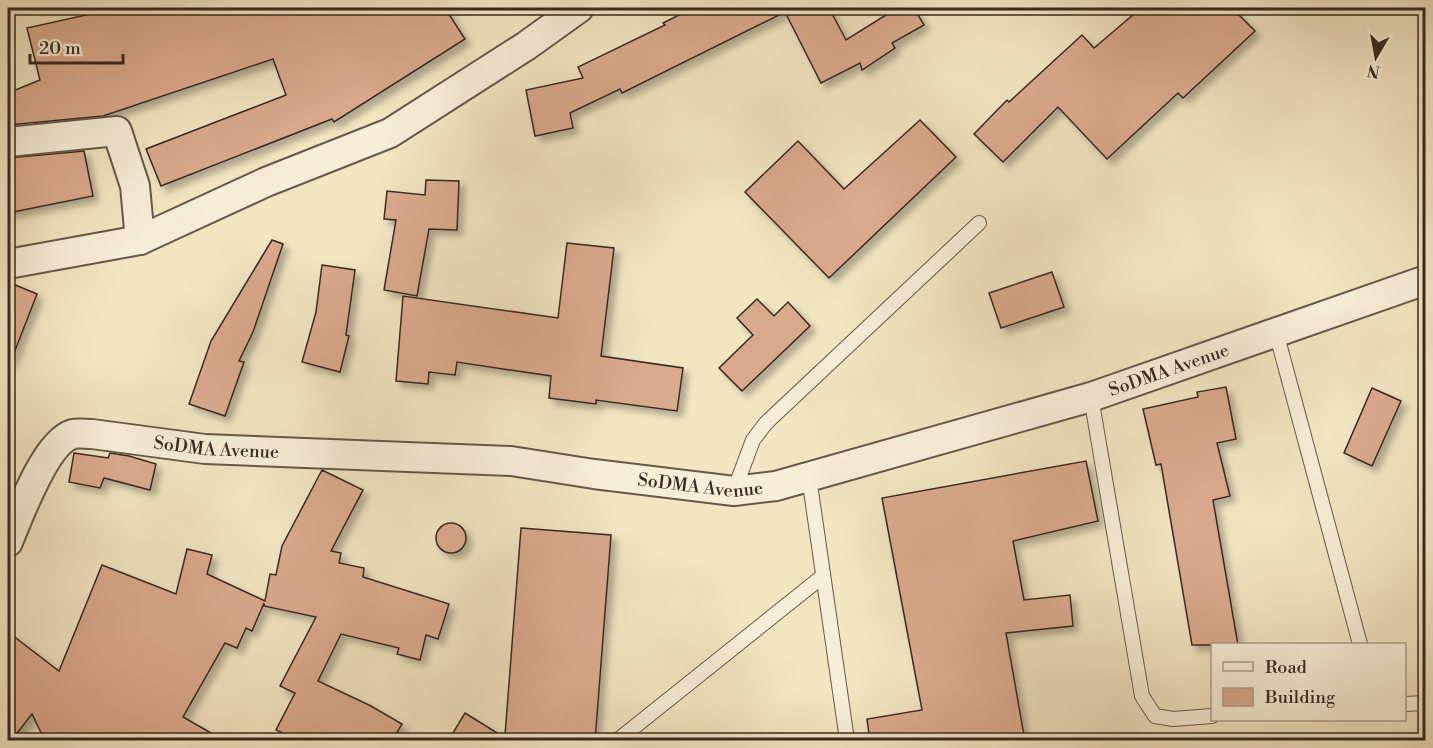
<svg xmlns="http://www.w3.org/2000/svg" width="1433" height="748" viewBox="0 0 1433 748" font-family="'Libre Bodoni',serif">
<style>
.building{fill:#daa98c;stroke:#372922;stroke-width:1.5;filter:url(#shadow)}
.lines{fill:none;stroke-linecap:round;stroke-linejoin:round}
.service-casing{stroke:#66584a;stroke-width:16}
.minor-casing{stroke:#66584a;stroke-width:32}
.service{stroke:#f7eed7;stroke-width:14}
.minor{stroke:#f7eed7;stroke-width:28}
.labels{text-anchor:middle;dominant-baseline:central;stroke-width:4.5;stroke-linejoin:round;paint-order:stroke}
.street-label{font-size:18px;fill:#372922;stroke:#f7eed7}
</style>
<defs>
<filter id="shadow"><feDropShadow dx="5.5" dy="5.5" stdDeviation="3" flood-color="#0004"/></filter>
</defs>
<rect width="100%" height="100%" fill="#f2e5c2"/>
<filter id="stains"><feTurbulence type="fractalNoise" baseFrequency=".00333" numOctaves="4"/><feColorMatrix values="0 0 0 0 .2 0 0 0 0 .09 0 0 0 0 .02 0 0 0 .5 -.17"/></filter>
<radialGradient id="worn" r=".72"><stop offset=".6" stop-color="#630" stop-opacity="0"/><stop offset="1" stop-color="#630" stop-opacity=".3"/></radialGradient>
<g class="building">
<polygon points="83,8 445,8 465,39 334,122 332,119 161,186 146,149 286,95 273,59 103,116 8,125 8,93 40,80 27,28 86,15"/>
<polygon points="693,8 829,8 846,40 897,8 914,8 924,25 892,43 895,48 862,70 860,63 821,83 785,12 622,93 620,89 570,113 573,128 535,136 526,90 583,78 578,67 665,25 663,23"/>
<polygon points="1141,8 1232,8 1255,31 1183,98 1178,93 1107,159 1058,107 1003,162 974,134 1007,100 1009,102 1082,35 1094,48"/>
<polygon points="920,120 956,157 829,278 745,192 798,141 844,189"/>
<polygon points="84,151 93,196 8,213 8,158"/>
<polygon points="426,180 459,181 457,230 429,229 417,296 384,290 396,220 384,219 387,191 425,195"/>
<polygon points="272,240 283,244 253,332 239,361 244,362 225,416 189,404 211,341"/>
<polygon points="567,243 614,248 601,356 683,368 677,411 596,400 596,404 549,398 551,376 457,362 455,375 429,372 428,384 396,381 403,296 558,318"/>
<polygon points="322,265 355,270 346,335 349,336 340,372 302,362 316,312"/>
<polygon points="1052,272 1064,307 1001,328 989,293"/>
<polygon points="8,282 37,294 9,366 8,366"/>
<polygon points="757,299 774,316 788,302 810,326 742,391 719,368 753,335 737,318"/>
<polygon points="1226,387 1236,439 1217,443 1230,496 1213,500 1238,645 1192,645 1161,464 1156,465 1143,409 1198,397 1197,392"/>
<polygon points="1372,388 1401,401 1372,466 1344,453"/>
<polygon points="74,453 108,458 110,453 129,456 156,464 150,490 104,478 100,488 69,482"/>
<polygon points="1086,461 1098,521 1013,541 1024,600 1070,595 1073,626 1006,633 1025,741 870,741 867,719 922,710 882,498"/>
<polygon points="322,470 363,490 331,551 341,553 339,563 364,568 363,577 449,604 438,639 426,635 420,660 397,654 399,648 341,634 318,681 371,706 402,724 392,741 281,741 285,734 276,730 295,693 280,686 316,617 264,606 264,603 252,631 246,628 237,648 225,643 183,717 225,741 45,741 32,714 11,741 8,741 8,632 59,671 102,565 176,594 187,549 212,555 207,574 265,601 270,574 276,575 282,546"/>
<circle cx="451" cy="538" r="15"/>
<polygon points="521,528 611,535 595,741 505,735"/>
<polygon points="465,713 510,741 448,741"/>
</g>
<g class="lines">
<defs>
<g id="service">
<polyline points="1276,332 1360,644"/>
<polyline points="1091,397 1142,696 1155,716 1173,719 1212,716"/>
<polyline points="809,477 847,740"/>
<polyline points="734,491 753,440 766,423 979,223"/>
<polyline points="1404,704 1426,703"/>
<polyline points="618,740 823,576"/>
</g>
<g id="minor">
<polyline points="8,142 117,131 135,186 140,240"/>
<polyline points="8,264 140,240 266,182 390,133 526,46 579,8"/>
<path id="s1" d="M8,542C19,516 45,442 73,434C78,433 86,434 92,434L205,449L511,461L594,474L734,491L776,486L1091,397L1426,280"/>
</g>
</defs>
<use href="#service" class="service-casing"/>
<use href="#minor" class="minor-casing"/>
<use href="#service" class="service"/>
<use href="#minor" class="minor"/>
</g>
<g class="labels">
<g class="street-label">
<text stroke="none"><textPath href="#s1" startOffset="1245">SoDMA Avenue</textPath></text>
<text stroke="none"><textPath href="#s1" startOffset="273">SoDMA Avenue</textPath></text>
<text stroke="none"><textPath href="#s1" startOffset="759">SoDMA Avenue</textPath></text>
</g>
</g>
<rect width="1433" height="748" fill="none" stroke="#f2e5c2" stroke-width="30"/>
<rect x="9" y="9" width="1415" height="730" fill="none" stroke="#372922" stroke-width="3"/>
<rect x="15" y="15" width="1403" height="718" fill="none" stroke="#372922" stroke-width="1.5"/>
<rect x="1211" y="643" width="195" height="78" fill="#f7eed7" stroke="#aa9f8f" stroke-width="1.5"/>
<rect x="1223" y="662" width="30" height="9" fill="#f7eed7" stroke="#aa9f8f" stroke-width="1.5"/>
<text x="1265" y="673" font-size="18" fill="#372922">Road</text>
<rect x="1223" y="688" width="30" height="18" fill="#daa98c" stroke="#aa9f8f" stroke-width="1.5"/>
<text x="1265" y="703" font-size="18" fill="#372922">Building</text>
<g transform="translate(1376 57) rotate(190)" stroke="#f7eed7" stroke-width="4.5" paint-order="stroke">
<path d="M0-4.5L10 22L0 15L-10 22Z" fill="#372922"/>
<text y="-9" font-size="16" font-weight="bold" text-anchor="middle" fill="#372922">N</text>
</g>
<path d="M30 54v9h93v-9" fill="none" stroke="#372922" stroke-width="3"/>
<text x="39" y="54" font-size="18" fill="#372922" stroke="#f7eed7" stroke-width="4.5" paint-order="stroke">20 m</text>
<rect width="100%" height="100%" filter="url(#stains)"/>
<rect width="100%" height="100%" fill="url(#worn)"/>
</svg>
